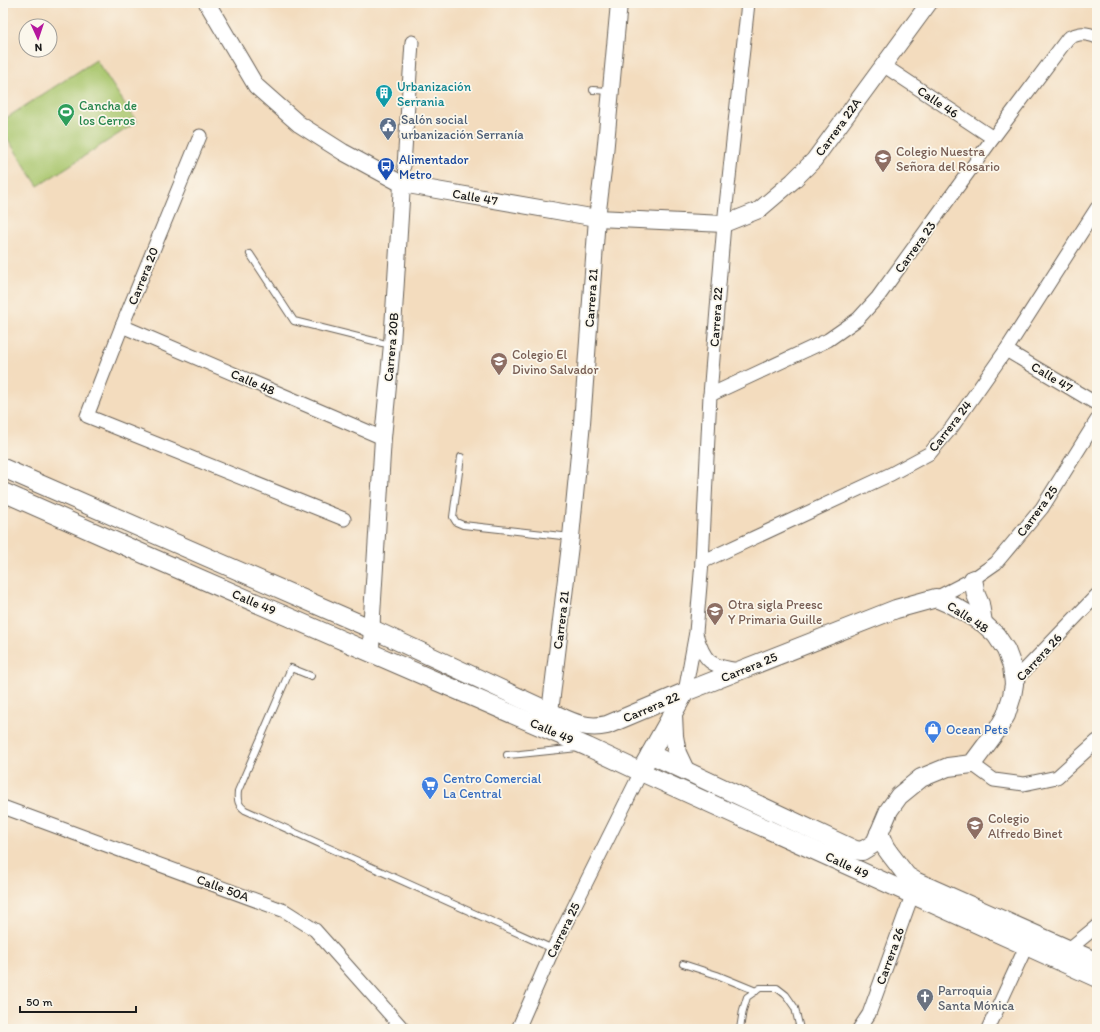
<svg xmlns="http://www.w3.org/2000/svg" width="1100" height="1032" viewBox="0 0 1100 1032" font-family="Itim,sans-serif">
<style>
.green{fill:#a9c66d;stroke:#627144}
.lines{fill:none;stroke-linecap:round;stroke-linejoin:round}
.service-casing{stroke:#675f55;stroke-width:8}
.minor-casing{stroke:#675f55;stroke-width:15}
.tertiary-casing{stroke:#675f55;stroke-width:18}
.secondary-casing{stroke:#675f55;stroke-width:20}
.service{stroke:#fff;stroke-width:6}
.minor{stroke:#fff;stroke-width:13}
.tertiary{stroke:#fff;stroke-width:16}
.secondary{stroke:#fff;stroke-width:18}
.labels{text-anchor:middle;dominant-baseline:central;stroke-width:3.5;stroke-linejoin:round;paint-order:stroke}
.culture-label{font-size:13px;fill:#0d838f;stroke:#fbf7ec;text-anchor:start}
.street-label{font-size:13px;fill:#1c1c1c;stroke:#fbf7ec}
.leisure-label{font-size:13px;fill:#27864d;stroke:#fbf7ec;text-anchor:start}
.service-label{font-size:13px;fill:#4e5e75;stroke:#fbf7ec;text-anchor:start}
.education-label{font-size:13px;fill:#785e54;stroke:#fbf7ec;text-anchor:start}
.transit-label{font-size:13px;fill:#164399;stroke:#fbf7ec;text-anchor:start}
.shop-label{font-size:13px;fill:#366cbe;stroke:#fbf7ec;text-anchor:start}
.worship-label{font-size:13px;fill:#5b616d;stroke:#fbf7ec;text-anchor:start}
</style>
<rect width="100%" height="100%" fill="#fbf7ec"/>
<filter id="ink" filterUnits="userSpaceOnUse"><feTurbulence type="fractalNoise" baseFrequency=".025" numOctaves="2"/><feDisplacementMap in="SourceGraphic" scale="8" xChannelSelector="R" yChannelSelector="G"/><feConvolveMatrix kernelMatrix="1 2 1 2 8 2 1 2 1" color-interpolation-filters="sRGB"/></filter>
<filter id="wash" filterUnits="userSpaceOnUse"><feTurbulence type="fractalNoise" baseFrequency=".012" numOctaves="4" result="noise"/><feDisplacementMap in="SourceGraphic" scale="16" xChannelSelector="R" yChannelSelector="G"/><feGaussianBlur stdDeviation="0.9" result="paint"/><feColorMatrix in="noise" values="0 0 0 0 0 0 0 0 0 0 0 0 0 0 0 0 0 1.4 0 .05"/><feComposite in="paint" operator="in"/></filter>
<g filter="url(#wash)">
<rect width="100%" height="100%" fill="#f3dcbe"/>
<polygon class="green" points="96,60 137,122 38,186 3,132 3,120"/>
</g>
<g filter="url(#ink)">
<g class="lines">
<defs>
<g id="service">
<polyline points="593,90 610,91"/>
<polyline points="250,254 294,321 382,343 391,344"/>
<polyline points="461,457 453,517 456,522 463,525 571,537"/>
<path d="M311,676L291,668L238,791C237,800 238,805 245,810L553,949"/>
<polyline points="507,755 520,754 578,748"/>
<polyline points="683,964 717,975 756,991"/>
<polyline points="740,1029 743,1010 747,997 760,988 777,988 786,995 795,1008 800,1029"/>
</g>
<g id="minor">
<polyline points="883,65 993,138"/>
<polyline points="200,136 122,326 87,416 344,519"/>
<polyline points="404,166 412,42"/>
<polyline points="122,326 383,438"/>
<polyline points="1006,350 1097,404"/>
<path d="M710,395L828,340L858,319L878,297L993,138L1068,38C1079,33 1085,32 1097,37"/>
<polyline points="702,562 891,474 930,453 952,427 1006,350 1097,208"/>
<polyline points="936,598 973,579 996,563 1042,508 1097,420"/>
<path d="M696,634C705,663 710,666 739,670"/>
<polyline points="1014,684 1023,672 1097,595"/>
<polyline points="685,692 696,632 702,562 710,395 724,224 748,3"/>
<polyline points="972,764 994,780 1024,784 1057,777 1097,741"/>
<polyline points="3,807 285,911 315,930 403,1029"/>
<polyline points="1069,949 1097,926"/>
<polyline points="518,1029 553,949 641,772"/>
<polyline points="859,1029 869,1014 915,887"/>
<polyline points="988,1029 1030,938"/>
</g>
<g id="tertiary">
<polyline points="207,3 256,86 299,124 343,152 402,184 597,218 724,224 759,210 793,181 814,160 929,3"/>
<polyline points="371,653 372,615 383,438 392,344 402,184"/>
<polyline points="550,712 571,537 582,423 597,218 605,154 619,3"/>
</g>
<g id="secondary">
<path d="M3,468L372,629L550,712C570,721 584,730 607,725L685,692L896,609L936,598L952,605L983,623L996,635L1006,650L1012,666L1014,684L1012,696L1006,715L998,729L972,764L948,767L921,778L899,796L889,810L875,843L862,851L855,850L650,754"/>
<polyline points="3,492 148,556 588,747 641,772 1097,978"/>
<polyline points="973,579 976,595 980,604 983,623"/>
<polyline points="673,715 674,736 677,753 685,770"/>
<polyline points="644,765 685,692"/>
<polyline points="879,833 885,847 890,854 907,876 917,882 1097,962"/>
</g>
</defs>
<use href="#service" class="service-casing"/>
<use href="#minor" class="minor-casing"/>
<use href="#tertiary" class="tertiary-casing"/>
<use href="#secondary" class="secondary-casing"/>
<use href="#service" class="service"/>
<use href="#minor" class="minor"/>
<use href="#tertiary" class="tertiary"/>
<use href="#secondary" class="secondary"/>
</g>
</g>
<defs>
<symbol id="building-pin" viewBox="-11 -11 22 30"><path d="M0 17L-7.5 6A9.5 9.5 0 1 1 7.5 6Z" fill="#0f9aa8" stroke="#fbf7ec"/><path d="M-4-6H4V6H1V3H-1V6H-4ZM-2.5-4.3h1.7v1.8h-1.7ZM.8-4.3h1.7v1.8H.8ZM-2.5-1h1.7V.8h-1.7ZM.8-1h1.7V.8H.8Z" fill="#fff"/></symbol>
<symbol id="stadium-pin" viewBox="-11 -11 22 30"><path d="M0 17L-7.5 6A9.5 9.5 0 1 1 7.5 6Z" fill="#2e9e5b" stroke="#fbf7ec"/><path d="M0-5a6.5 5 0 1 0 0 10a6.5 5 0 1 0 0-10ZM-3.5-1.8h7v3.6h-7Z" fill="#fff"/></symbol>
<symbol id="civic-pin" viewBox="-11 -11 22 30"><path d="M0 17L-7.5 6A9.5 9.5 0 1 1 7.5 6Z" fill="#5c6f8a" stroke="#fbf7ec"/><path d="M-.6-6.5H3V-4.5H.6V-3L4-1V1h2V6H-6V1h2V-1L-.6-3ZM-1.2 2.5V6h2.4V2.5Z" fill="#fff"/></symbol>
<symbol id="school-pin" viewBox="-11 -11 22 30"><path d="M0 17L-7.5 6A9.5 9.5 0 1 1 7.5 6Z" fill="#8d6e63" stroke="#fbf7ec"/><path d="M0-5L7-2L0 1L-7-2ZM-4 1L0 2.5L4 1V4Q0 6-4 4Z" fill="#fff"/></symbol>
<symbol id="bus-pin" viewBox="-11 -11 22 30"><path d="M0 17L-7.5 6A9.5 9.5 0 1 1 7.5 6Z" fill="#1a4fb4" stroke="#fbf7ec"/><path d="M-5-6H5V4H4V6H2V4H-2V6H-4V4H-5ZM-3.5-4V0h7V-4ZM-3.5 1.2v1.5H-2V1.2ZM2 1.2v1.5H3.5V1.2Z" fill="#fff"/></symbol>
<symbol id="shop-pin" viewBox="-11 -11 22 30"><path d="M0 17L-7.5 6A9.5 9.5 0 1 1 7.5 6Z" fill="#3f7fe0" stroke="#fbf7ec"/><path d="M-5-2.5h2.3a2.7 3.5 0 0 1 5.4 0H5L5.5 6h-11ZM-1.5-2.5h3a1.5 2.3 0 0 0-3 0Z" fill="#fff"/></symbol>
<symbol id="supermarket-pin" viewBox="-11 -11 22 30"><path d="M0 17L-7.5 6A9.5 9.5 0 1 1 7.5 6Z" fill="#3f7fe0" stroke="#fbf7ec"/><path d="M-6-5.5h2.5l.6 2H6L4.5 2H-2.5L-4.4-4H-6ZM-1.5 3.2a1.3 1.3 0 1 0 .1 0ZM3 3.2a1.3 1.3 0 1 0 .1 0Z" fill="#fff"/></symbol>
<symbol id="church-pin" viewBox="-11 -11 22 30"><path d="M0 17L-7.5 6A9.5 9.5 0 1 1 7.5 6Z" fill="#6b7280" stroke="#fbf7ec"/><path d="M-1.2-6h2.4v3.5h3.3v2.4h-3.3V6h-2.4V-.1h-3.3v-2.4h3.3Z" fill="#fff"/></symbol>
</defs>
<g fill-rule="evenodd">
<use href="#building-pin" x="374" y="83" width="20" height="27"/>
<use href="#stadium-pin" x="56" y="102" width="20" height="27"/>
<use href="#civic-pin" x="378" y="116" width="20" height="27"/>
<use href="#school-pin" x="873" y="148" width="20" height="27"/>
<use href="#bus-pin" x="376" y="156" width="20" height="27"/>
<use href="#school-pin" x="489" y="351" width="20" height="27"/>
<use href="#school-pin" x="705" y="601" width="20" height="27"/>
<use href="#shop-pin" x="923" y="719" width="20" height="27"/>
<use href="#supermarket-pin" x="420" y="775" width="20" height="27"/>
<use href="#school-pin" x="965" y="815" width="20" height="27"/>
<use href="#church-pin" x="915" y="987" width="20" height="27"/>
</g>
<g class="labels">
<g class="culture-label">
<text x="397" y="86">Urbanización<tspan x="397" dy="15">Serrania</tspan></text>
</g>
<g class="street-label">
<text transform="translate(938 102) rotate(34)">Calle 46</text>
<text transform="translate(838 127) rotate(-54)">Carrera 22A</text>
<text transform="translate(475 197) rotate(10)">Calle 47</text>
<text transform="translate(915 247) rotate(-54)">Carrera 23</text>
<text transform="translate(143 276) rotate(-68)">Carrera 20</text>
<text transform="translate(591 298) rotate(-86)">Carrera 21</text>
<text transform="translate(716 317) rotate(-86)">Carrera 22</text>
<text transform="translate(391 347) rotate(-85)">Carrera 20B</text>
<text transform="translate(1052 377) rotate(31)">Calle 47</text>
<text transform="translate(253 382) rotate(23)">Calle 48</text>
<text transform="translate(950 426) rotate(-52)">Carrera 24</text>
<text transform="translate(1037 511) rotate(-54)">Carrera 25</text>
<text transform="translate(254 602) rotate(23)">Calle 49</text>
<text transform="translate(968 617) rotate(33)">Calle 48</text>
<text transform="translate(561 620) rotate(-83)">Carrera 21</text>
<text transform="translate(1039 657) rotate(-47)">Carrera 26</text>
<text transform="translate(749 667) rotate(-22)">Carrera 25</text>
<text transform="translate(651 707) rotate(-23)">Carrera 22</text>
<text transform="translate(552 731) rotate(24)">Calle 49</text>
<text transform="translate(847 865) rotate(25)">Calle 49</text>
<text transform="translate(223 888) rotate(20)">Calle 50A</text>
<text transform="translate(563 930) rotate(-64)">Carrera 25</text>
<text transform="translate(890 956) rotate(-70)">Carrera 26</text>
</g>
<g class="leisure-label">
<text x="79" y="105">Cancha de<tspan x="79" dy="15">los Cerros</tspan></text>
</g>
<g class="service-label">
<text x="401" y="119">Salón social<tspan x="401" dy="15">urbanización Serranía</tspan></text>
</g>
<g class="education-label">
<text x="896" y="151">Colegio Nuestra<tspan x="896" dy="15">Señora del Rosario</tspan></text>
<text x="512" y="354">Colegio El<tspan x="512" dy="15">Divino Salvador</tspan></text>
<text x="728" y="604">Otra sigla Preesc<tspan x="728" dy="15">Y Primaria Guille</tspan></text>
<text x="988" y="818">Colegio<tspan x="988" dy="15">Alfredo Binet</tspan></text>
</g>
<g class="transit-label">
<text x="399" y="159">Alimentador<tspan x="399" dy="15">Metro</tspan></text>
</g>
<g class="shop-label">
<text x="946" y="729">Ocean Pets</text>
<text x="443" y="778">Centro Comercial<tspan x="443" dy="15">La Central</tspan></text>
</g>
<g class="worship-label">
<text x="938" y="990">Parroquia<tspan x="938" dy="15">Santa Mónica</tspan></text>
</g>
</g>
<rect width="1100" height="1032" fill="none" stroke="#fbf7ec" stroke-width="16"/>
<g transform="translate(38 38) rotate(177)"><circle r="19" fill="#fbf7ec" stroke="#a29f99"/>
<path d="M0-3L7 15L0 10L-7 15Z" fill="#b5179e"/>
<text y="-6" font-size="11" font-weight="bold" text-anchor="middle" fill="#1c1c1c">N</text>
</g>
<path d="M20 1006v6h116v-6" fill="none" stroke="#1c1c1c" stroke-width="2"/>
<text x="26" y="1006" font-size="12" fill="#1c1c1c" stroke="#fbf7ec" stroke-width="3" paint-order="stroke">50 m</text>
</svg>
